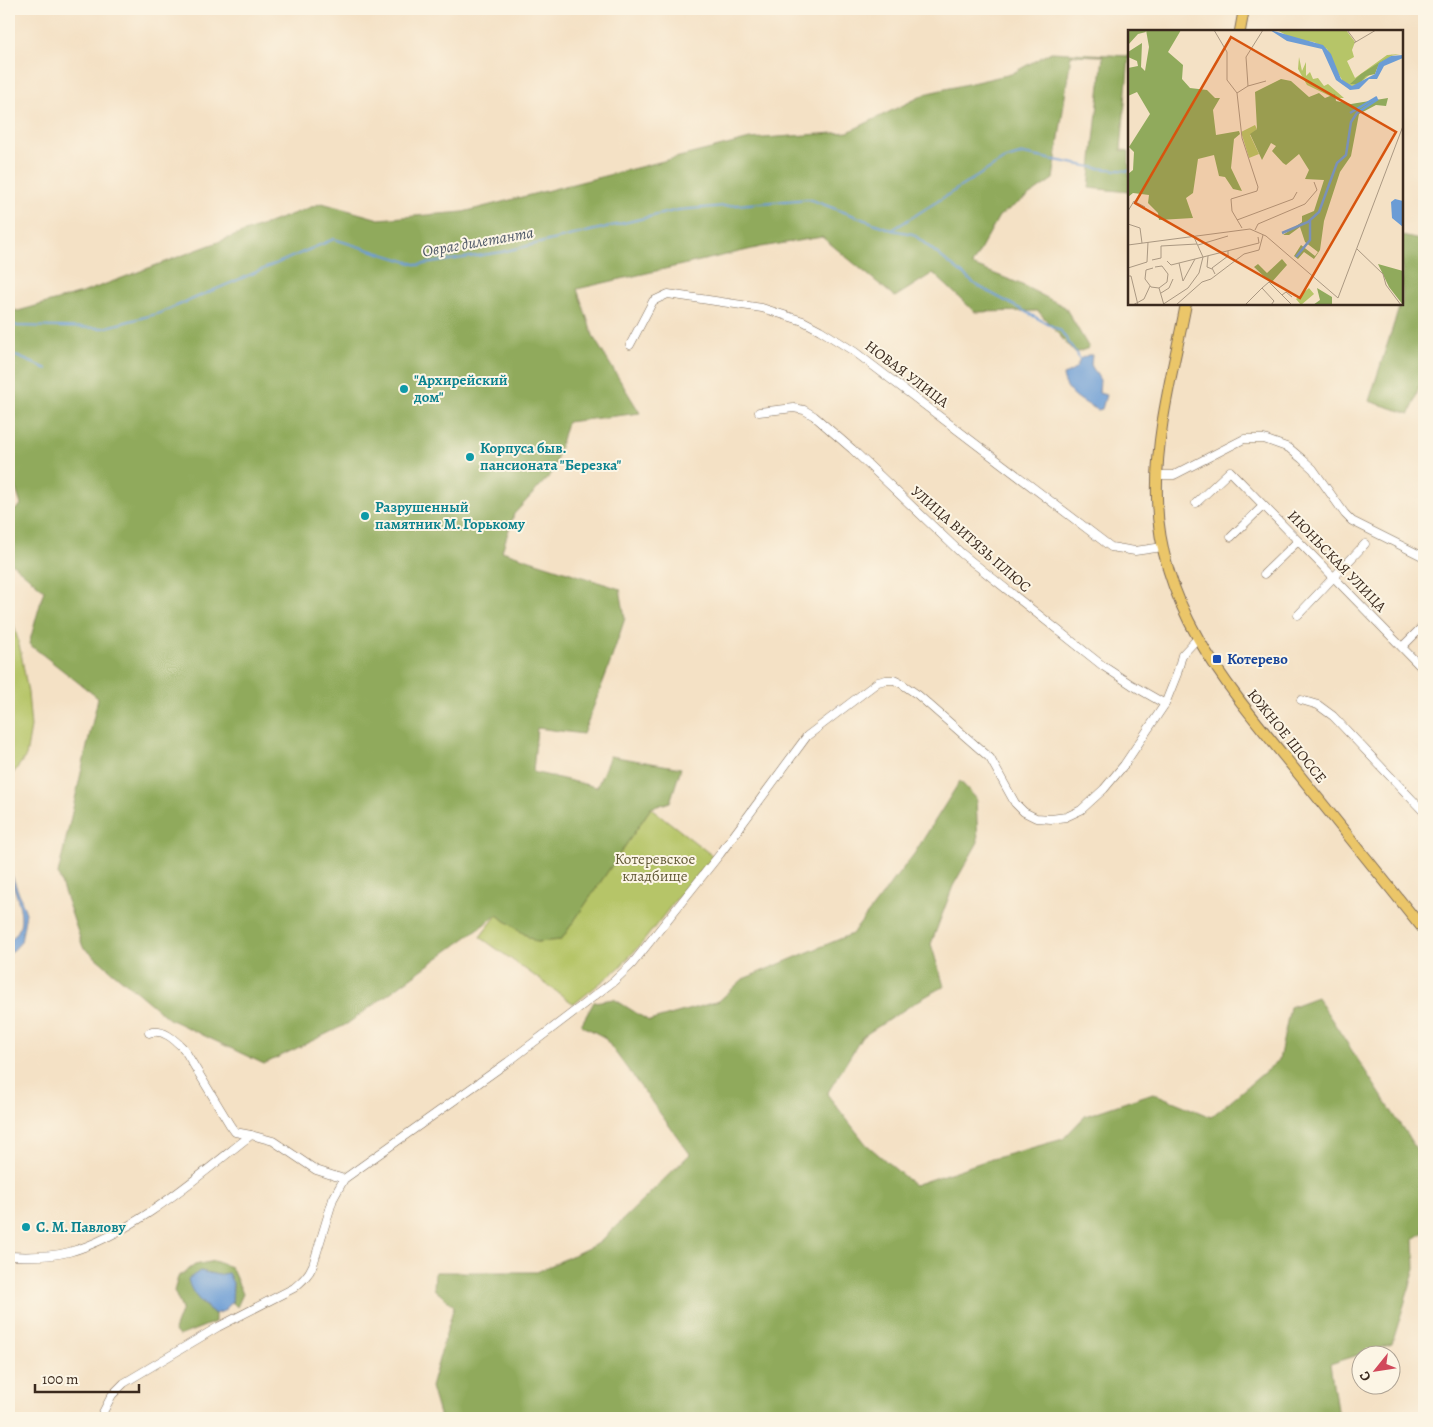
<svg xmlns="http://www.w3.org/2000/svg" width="1433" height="1427" viewBox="0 0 1433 1427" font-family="Alegreya,serif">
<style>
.green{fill:#b6c568;stroke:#787843}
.forest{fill:#90aa5c;stroke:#666a3d}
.water{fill:#6b9cd5;stroke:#53637a}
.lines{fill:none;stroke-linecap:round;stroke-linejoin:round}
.stream{stroke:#6b9cd5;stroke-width:2}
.minor-casing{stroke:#7c6a58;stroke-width:9}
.major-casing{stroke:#7c6a58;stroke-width:12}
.minor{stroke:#fff;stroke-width:8}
.major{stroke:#ebc669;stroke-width:10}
.culture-dot{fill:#0f9aa8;stroke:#fcf5e5;stroke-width:2}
.transit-dot{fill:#1a4fb4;stroke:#fcf5e5;stroke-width:2}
.labels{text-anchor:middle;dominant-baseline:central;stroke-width:4;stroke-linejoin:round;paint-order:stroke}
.street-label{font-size:15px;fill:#3b2a1e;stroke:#fcf5e5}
.culture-label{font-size:15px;font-weight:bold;fill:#0d838f;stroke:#fcf5e5;text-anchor:start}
.transit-label{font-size:15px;font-weight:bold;fill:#164399;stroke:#fcf5e5;text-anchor:start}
.park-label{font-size:15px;fill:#605834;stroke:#fcf5e5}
.water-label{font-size:16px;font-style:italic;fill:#4e5867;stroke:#fcf5e5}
.inset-river{fill:none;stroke:#6b9cd5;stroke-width:2.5}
.inset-road{fill:none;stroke:#aa9882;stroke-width:1}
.view{fill:#d7540e;fill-opacity:0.15;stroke:#d7540e;stroke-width:2.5}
.inset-edge{fill:none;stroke:#3b2a1e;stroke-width:2.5}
</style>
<rect width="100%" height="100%" fill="#fcf5e5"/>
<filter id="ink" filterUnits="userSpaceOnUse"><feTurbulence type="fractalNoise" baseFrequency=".02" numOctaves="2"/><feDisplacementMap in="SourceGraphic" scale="10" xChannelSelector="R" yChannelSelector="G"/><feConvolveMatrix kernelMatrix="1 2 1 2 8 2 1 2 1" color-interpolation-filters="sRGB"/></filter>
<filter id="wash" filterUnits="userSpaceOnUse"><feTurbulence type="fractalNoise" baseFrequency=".0096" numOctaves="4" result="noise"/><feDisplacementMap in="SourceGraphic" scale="20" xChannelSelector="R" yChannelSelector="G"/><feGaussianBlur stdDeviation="1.12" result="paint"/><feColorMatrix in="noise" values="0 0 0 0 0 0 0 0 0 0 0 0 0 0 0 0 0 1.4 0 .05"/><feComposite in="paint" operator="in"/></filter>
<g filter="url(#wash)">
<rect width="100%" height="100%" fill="#f4e1c5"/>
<g class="green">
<polygon points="9,605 21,653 28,693 31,727 26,756 9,779"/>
<polygon points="651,808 714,857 674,902 642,943 619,968 574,1004 480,937 497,915 536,942 561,940"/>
</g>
<g class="forest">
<polygon points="1051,52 1129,56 1121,150 1129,151 1129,192 1089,188 1103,56 1071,55 1053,179 999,216 972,265 1018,283 1065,307 1089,348 1075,353 1038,311 975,312 933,273 895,297 822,237 761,247 577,289 594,338 640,413 567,422 553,472 514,514 502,551 620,589 625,618 608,669 583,734 537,728 533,772 597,787 610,756 681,768 670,802 651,808 561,940 536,942 497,915 347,1024 264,1064 169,1019 83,947 58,874 98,698 29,644 44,590 9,561 9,515 21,505 9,467 9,308 18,311 82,293 322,203 379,219 463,212 750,139 848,132 928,93 1011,74"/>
<polygon points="1402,236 1424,241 1424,373 1410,414 1369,401 1399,308 1386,304 1402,304"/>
<polygon points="960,781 976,798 978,842 953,886 931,944 944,986 916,1002 862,1037 827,1094 866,1144 914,1185 985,1161 1063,1139 1085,1116 1153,1093 1211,1117 1279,1060 1290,1007 1317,997 1424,1161 1424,1232 1414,1239 1415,1269 1392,1344 1330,1364 1338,1417 1340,1418 440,1418 431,1387 454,1306 434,1289 435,1272 537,1272 599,1243 690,1154 604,1037 581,1025 594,1002 614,999 649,1021 719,1001 743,979 852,934 914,854"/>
<polygon points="214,1261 231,1267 243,1294 237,1307 232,1302 233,1283 218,1275 200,1271 201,1303 215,1314 215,1322 179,1336 174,1330 182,1309 174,1291 178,1277 195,1265"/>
</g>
<g class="water">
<path d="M1088,355H1092L1091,365L1100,380L1099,393L1106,395L1102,409L1098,410C1083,402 1065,393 1063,375C1072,372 1077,369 1080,359Z"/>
<path d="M9,867L26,913L21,942L9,955V941C35,923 11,891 9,867Z"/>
<path d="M200,1271L218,1275L228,1273L233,1283L232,1302L224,1311L215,1314C203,1304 191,1295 188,1279Z"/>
</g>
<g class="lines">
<g class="stream">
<polyline points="892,230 1003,160 1023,154 1097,168 1129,171"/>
<polyline points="9,321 17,326 103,328 160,313 334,239 418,265 502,252 678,210 809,199 892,230 913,234 976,285 1061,331 1080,359"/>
<polyline points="9,353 47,369"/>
</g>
</g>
</g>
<g filter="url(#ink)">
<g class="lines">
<defs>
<g id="minor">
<polyline points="630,345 653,301 668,294 762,308 803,321 820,330 855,352 1111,547 1135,551 1163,547"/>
<polyline points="759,412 794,408 804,410 814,416 852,449 961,553 1103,666 1132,685 1165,704"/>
<polyline points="1157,475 1174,475 1244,439 1264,439 1289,448 1302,459 1313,469 1345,514 1352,521 1424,557"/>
<polyline points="1196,503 1230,471 1424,670"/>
<polyline points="1231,537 1263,506"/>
<polyline points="1264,574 1298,541"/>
<polyline points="1298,615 1365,544"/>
<polyline points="1402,647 1424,625"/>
<polyline points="1301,700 1318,705 1333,716 1424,812"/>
<path d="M149,1033C163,1028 175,1040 184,1049L230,1125L235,1132L251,1135"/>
<path d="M9,1256C29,1257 49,1257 69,1252C132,1235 200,1175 251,1135L273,1141L316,1170L344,1179"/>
<path d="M100,1418L112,1395L124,1383L218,1327L294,1288C302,1281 309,1275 313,1265L333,1199L344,1179L508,1062L614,981L632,964L720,854L807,736L878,682L886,680H894L902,684L918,695L990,758L1015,803L1024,812L1036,818L1051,819L1066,817L1081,810L1104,789L1124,765L1165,704L1177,674L1182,655L1197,639"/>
</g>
<g id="major">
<polyline points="1240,31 1244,9"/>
<path d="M1186,304C1174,367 1155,433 1157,498C1159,612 1233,693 1301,777C1342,828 1383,879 1424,930"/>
</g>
</defs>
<use href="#minor" class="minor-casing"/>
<use href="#major" class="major-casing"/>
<use href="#minor" class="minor"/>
<use href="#major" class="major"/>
</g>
</g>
<g class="culture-dot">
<circle cx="404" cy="389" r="5"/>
<circle cx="470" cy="457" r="5"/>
<circle cx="365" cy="516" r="5"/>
<circle cx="26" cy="1227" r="5"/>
</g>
<rect class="transit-dot" x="1212" y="654" width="10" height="10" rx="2.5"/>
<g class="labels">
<g class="street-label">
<text transform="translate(907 374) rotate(37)">НОВАЯ УЛИЦА</text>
<text transform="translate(971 539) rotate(41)">УЛИЦА ВИТЯЗЬ ПЛЮС</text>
<text transform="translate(1337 561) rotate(46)">ИЮНЬСКАЯ УЛИЦА</text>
<text transform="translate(1287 736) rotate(51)">ЮЖНОЕ ШОССЕ</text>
</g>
<g class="culture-label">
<text x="414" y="380">"Архирейский<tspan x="414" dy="17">дом"</tspan></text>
<text x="480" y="448">Корпуса быв.<tspan x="480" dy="17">пансионата "Березка"</tspan></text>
<text x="375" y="507">Разрушенный<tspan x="375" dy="17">памятник М. Горькому</tspan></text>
<text x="36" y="1227">С. М. Павлову</text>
</g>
<g class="transit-label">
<text x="1227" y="659">Котерево</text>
</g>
<g class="park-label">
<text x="655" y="859">Котеревское<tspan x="655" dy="17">кладбище</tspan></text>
</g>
<g class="water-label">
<text transform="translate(478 242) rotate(-10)">Овраг дилетанта</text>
</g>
</g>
<g transform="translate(1128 30)">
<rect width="275" height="275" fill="#f4e1c5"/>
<path d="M149,0H218L227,12L224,20L226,27L219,31L227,48L259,25L272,24L263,26L231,54L224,56L216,53L210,43L199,19L186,12L165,9ZM171,27L174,41L178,32V46L182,42L185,49L190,48L196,56L200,54L216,68H206L179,55L170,39ZM127,95L129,99L122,105L131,124L121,128L113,102ZM181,258L186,264L173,275L168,269Z" fill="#b6c568"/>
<path d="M0,0H17L18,2L10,4L0,15ZM18,0H53L40,22L55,35L54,49L62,58L79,60L87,68H92L85,80L88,105L111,101L112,104L106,109L103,138L114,161L105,159L97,147L91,146L86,125L70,129L65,163L58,168L65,188L31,190L30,183L20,173L21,165L5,163L0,167V144L5,140L6,122L1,117L22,84L9,62L0,66V38L10,36L9,31L0,27V22L14,13L13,37L17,41L21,17ZM266,23L251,33L247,44L238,46L231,54H222L233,44ZM153,49L163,51L181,67L191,63L197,68L207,64L208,71L223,74L260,68L258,76L248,75L231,84L223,126L212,142L196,191L192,220L186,229L176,222L170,229L166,226L173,215L187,226L190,222L177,212L172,197L161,205H155L174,192V186L186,181L196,150L177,149L181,140L171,124L158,135L155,133L144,121L148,116L143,113L134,130L122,104L129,99L127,62ZM154,229L159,235L143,253L126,237L130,234L139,243ZM250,234L275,241V275L261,257ZM189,258L204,267V275H185L192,270Z" fill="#90aa5c"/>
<path d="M142,0L195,15L203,24L213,49L224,56L247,44L251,33L263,26L275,25V28L256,36L249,49H241L231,59L222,60L208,50L194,19L159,11ZM267,169L275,171V197L264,188L263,172Z" fill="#6b9cd5"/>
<path class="inset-river" d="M222,83L249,67M154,203L180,192L191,182L209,133L218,125L223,92L229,83L250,69M168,227L182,210V191"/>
<path class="inset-road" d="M86,0L99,22V50L109,63L114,108L130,157L129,161L103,169L104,181L114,198M219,0L228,12M226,13L248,0M120,56L138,51M109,63L120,56L118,27L135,0M0,181L6,171L17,177M109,190L165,169L169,162M0,194L12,198L14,213M127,200L130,194L177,174L189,160L186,152M0,215L122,199L138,206L210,268L275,96M70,215L100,206M229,219L255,244L258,255L273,275M80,226L79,237L84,239M24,230L33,228V216L69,214M39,231L43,235L131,213L130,207M51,233L55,251M0,238L19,232L20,212M25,238L18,240L17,249L23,257L31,258L39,252L40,244L34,236L27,237M87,244L84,238L100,226V221M0,246H3L10,275M55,251L67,229M31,258L36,275M134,258L141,252L154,265M33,263L41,258L45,249M5,275L16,269L22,256M34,275L60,258L71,243L75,227L65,205M48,275L74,252L83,249L116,224L131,220L135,205M117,275L134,258L146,271L143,275M164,275L154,265L158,262L164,267"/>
<path class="view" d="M103,7L268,102L172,268L7,173Z"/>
<rect width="275" height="275" class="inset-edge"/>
</g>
<rect width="1433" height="1427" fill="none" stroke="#fcf5e5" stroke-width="30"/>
<g transform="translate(1376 1370) rotate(240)"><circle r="24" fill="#fcf5e5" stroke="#afa495"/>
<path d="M0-4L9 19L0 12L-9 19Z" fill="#d1495b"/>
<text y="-8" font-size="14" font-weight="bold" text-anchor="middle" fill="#3b2a1e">С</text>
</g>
<path d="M35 1384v8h104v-8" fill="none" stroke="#3b2a1e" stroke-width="2.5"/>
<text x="42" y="1384" font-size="15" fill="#3b2a1e" stroke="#fcf5e5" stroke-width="4" paint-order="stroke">100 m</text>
</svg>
